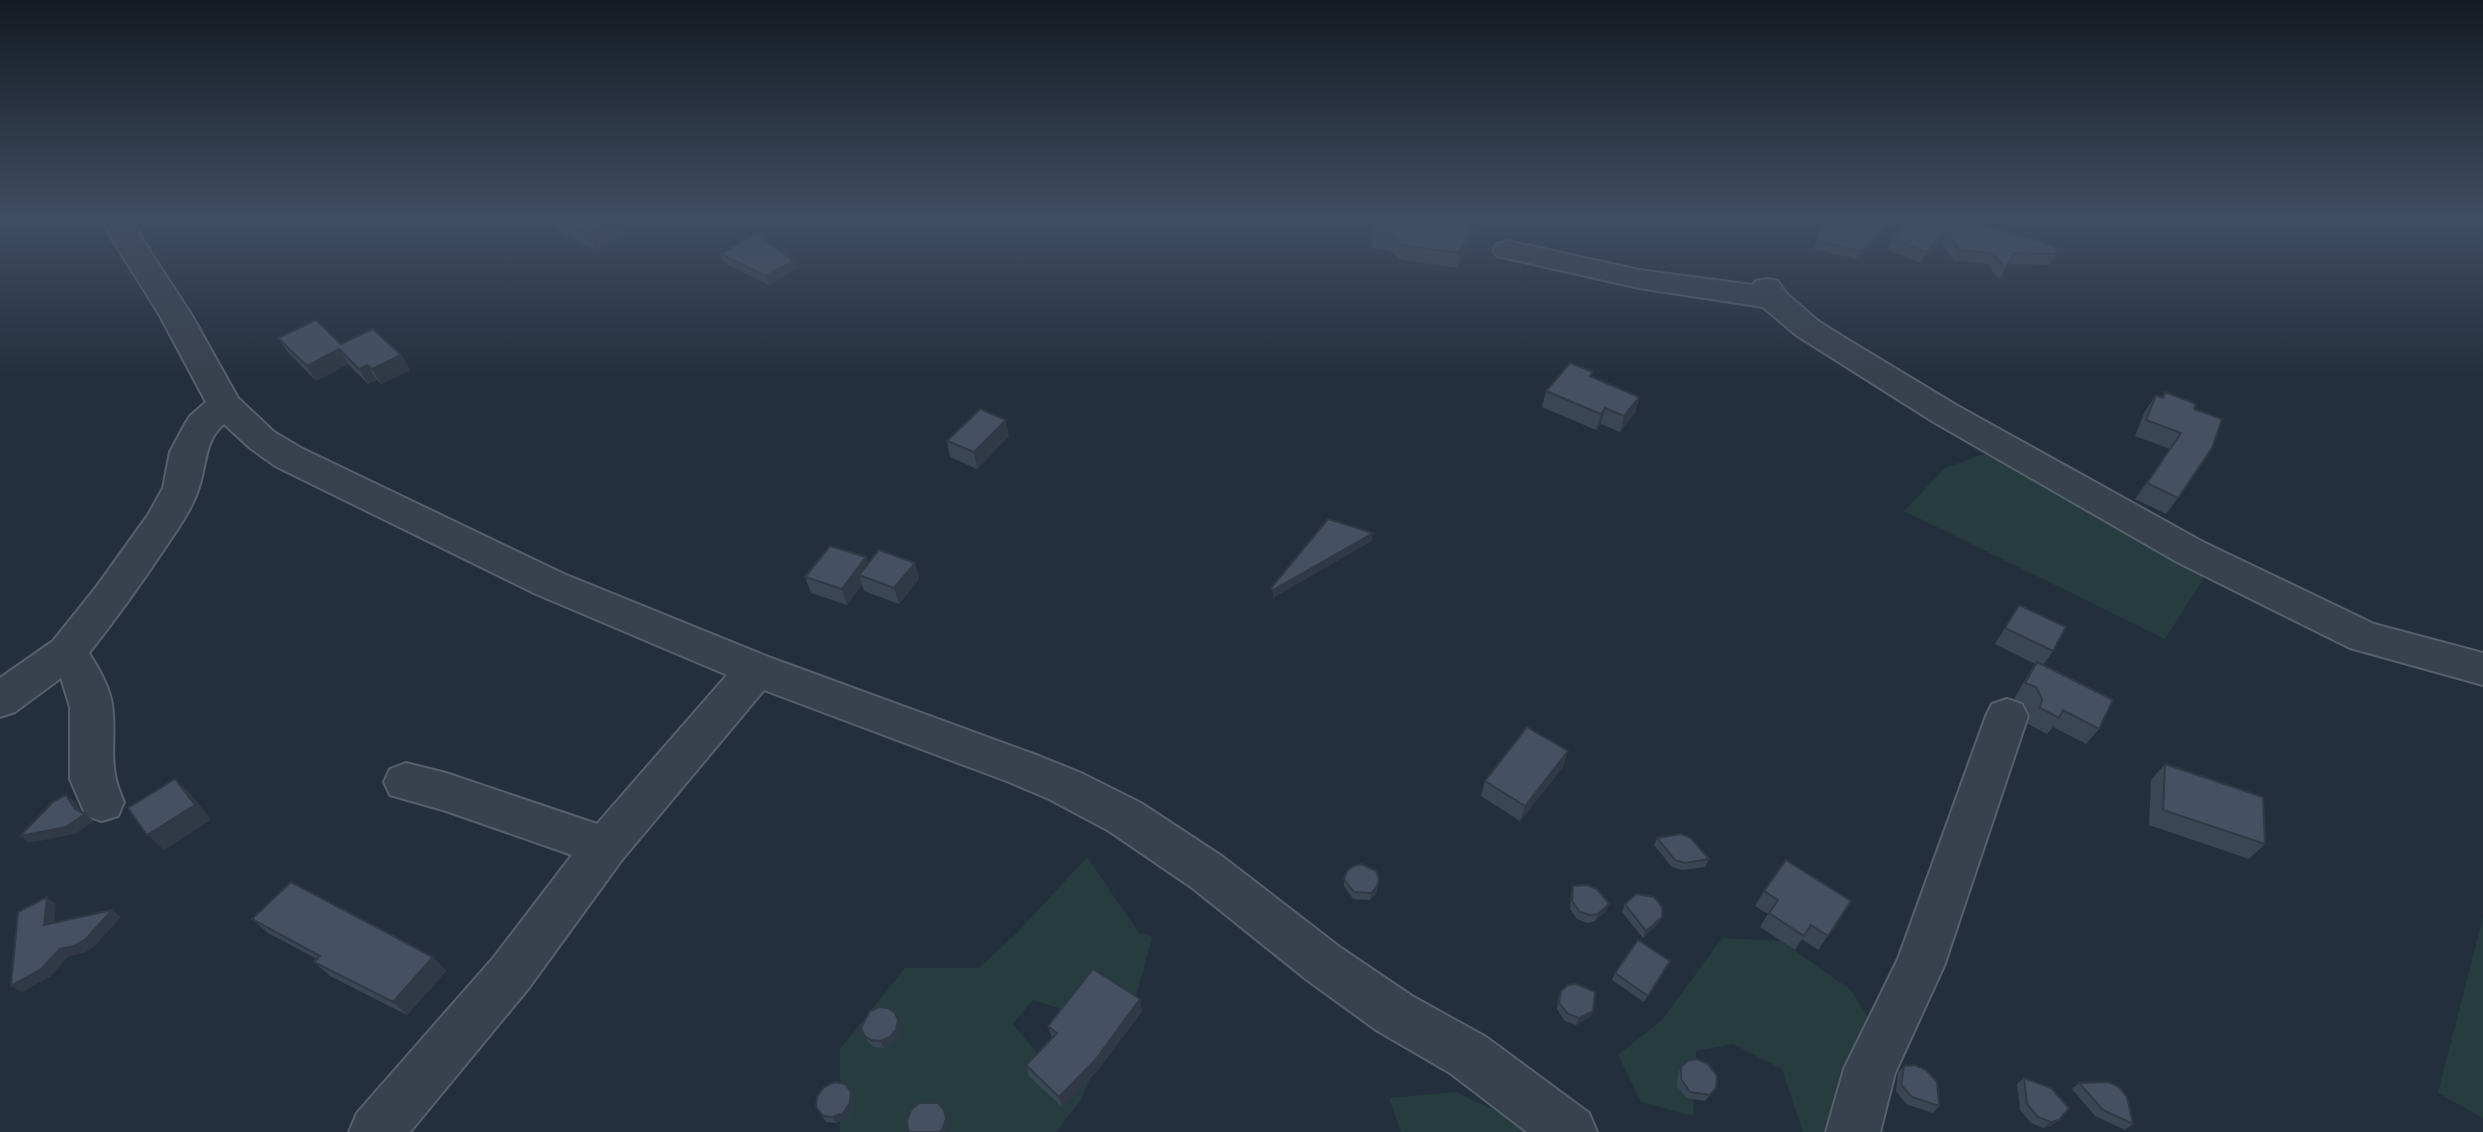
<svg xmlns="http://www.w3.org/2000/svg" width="2483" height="1132" viewBox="0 0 2483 1132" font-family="Jost,sans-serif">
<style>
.green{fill:#263c3f}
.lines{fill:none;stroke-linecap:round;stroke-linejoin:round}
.minor-casing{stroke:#565f6c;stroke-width:4}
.minor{fill:#38414e;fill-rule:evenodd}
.wall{fill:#3b4654}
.shaded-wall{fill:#303945}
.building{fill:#455162;stroke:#303945;stroke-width:2}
</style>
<rect width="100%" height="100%" fill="#242f3e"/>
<g class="green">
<polygon points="1998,449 2209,570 2165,639 1904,511 1945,468"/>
<polygon points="1087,857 1139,933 1152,937 1133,1009 1096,1020 1033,1000 1012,1024 1056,1074 1105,1044 1081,1100 1056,1132 840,1132 840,1049 905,968 979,968 1017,933"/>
<polygon points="2483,917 2483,1118 2438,1093"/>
<polygon points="1722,938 1781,941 1851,990 1878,1034 1851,1075 1886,1132 1803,1132 1782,1069 1733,1044 1696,1051 1693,1116 1641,1102 1618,1055 1663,1019"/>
<polygon points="1456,1092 1540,1132 1401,1132 1389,1098"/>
</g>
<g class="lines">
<defs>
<g id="minor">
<path d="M104,220H134L142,239L191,314L238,398L274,432L301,448L564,574L771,658L1039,756L1081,773L1141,803L1223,857L1341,948L1412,996L1486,1037L1589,1113L1597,1132H1527L1450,1073L1376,1030L1307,980L1191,887L1109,831L1049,799L1009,782L764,690L621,861L528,989L410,1132H349L357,1113L494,957L572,855L446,811L390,795L384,782L390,769L406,763L446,773L597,824L727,675L536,594L275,466L250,448L224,424C204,441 207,464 199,487C193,508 177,530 165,548C141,584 116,619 89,653C99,669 109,686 112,704C117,742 106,764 124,802L118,816L102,821L86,816L70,779V707L61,678L15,712L0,717V678L53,641L97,586L148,515L163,488L170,452L185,424L190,416L206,402L159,314L112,239Z"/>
<polygon points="1508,241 1639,270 1753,285 1756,281 1767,279 1778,281 1786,293 1818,321 1850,341 1956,405 2203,542 2374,624 2483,653 2483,685 2350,648 2177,562 1932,421 1796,335 1763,307 1639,288 1497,256 1493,250 1497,244"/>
<polygon points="2007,699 2022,704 2028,716 1944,966 1895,1073 1880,1132 1826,1132 1844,1069 1898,959 1986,716 1992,704"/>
</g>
</defs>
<use href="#minor" class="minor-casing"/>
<use href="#minor" class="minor"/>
</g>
<g class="wall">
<polygon points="553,220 618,220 623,233 596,250 559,233"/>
<polygon points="1481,220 1457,268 1401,260 1389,250 1371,248 1373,233"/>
<polygon points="1823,220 1887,224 1884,232 1856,259 1813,249"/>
<polygon points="1908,220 2056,254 2050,265 2008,264 1999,280 1988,264 1955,261 1940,242 1921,263 1888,250 1893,239"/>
<polygon points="721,254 794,261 796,269 769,285 723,262"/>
<polygon points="278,338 341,344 401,355 410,370 381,384 377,380 368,384 348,364 316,381 288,352"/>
<polygon points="1592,377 1639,397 1635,413 1620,432 1601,424 1596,430 1542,407 1546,391"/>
<polygon points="2165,392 2194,409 2178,498 2166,514 2135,499 2170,449 2135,436 2145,411 2156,395 2162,397"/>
<polygon points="1009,436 977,469 950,457 947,441"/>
<polygon points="866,557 868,564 915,563 919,579 899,604 864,591 862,585 847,605 811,593 805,577"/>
<polygon points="2019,605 2053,651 2043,665 2099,729 2086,744 2053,727 2047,734 2028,724 2030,715 2024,703 2014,699 2026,678 2035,664 1995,644"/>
<polygon points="1568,751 1563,767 1520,821 1481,796 1485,781"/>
<polygon points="2165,764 2265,844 2249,859 2149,825 2151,780"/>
<polygon points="1657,838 1709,859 1705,867 1682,870 1672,867 1654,845"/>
<polygon points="1344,879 1379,879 1376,894 1370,900 1353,899 1344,886"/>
<polygon points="1573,886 1606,911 1595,921 1587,923 1577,919 1570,909 1571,894"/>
<polygon points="1764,891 1851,901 1818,950 1802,939 1795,950 1760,927 1768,914 1755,906"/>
<polygon points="1625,904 1662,917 1658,924 1643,938 1622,912"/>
<polygon points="252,919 446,971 407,1015 330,976 314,962 317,959 268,933"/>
<polygon points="1667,968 1644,1002 1612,980 1615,973"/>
<polygon points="1561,991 1593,1011 1590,1017 1576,1025 1565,1021 1557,1009 1558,998"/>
<polygon points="1142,1011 1098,1070 1062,1107 1029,1076 1026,1065 1052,1038 1048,1026"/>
<polygon points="895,1013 901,1027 899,1036 893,1044 884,1048 874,1047 868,1042 861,1028"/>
<polygon points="1904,1066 1939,1106 1933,1113 1906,1104 1896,1091 1898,1073"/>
<polygon points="1681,1067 1716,1088 1705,1101 1686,1098 1677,1086 1678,1074"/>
<polygon points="2024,1078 2051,1088 2051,1126 2043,1128 2031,1123 2020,1110 2017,1084"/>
<polygon points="2079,1083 2133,1124 2125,1130 2095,1116 2072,1089"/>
<polygon points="851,1092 855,1098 854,1109 847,1119 836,1123 826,1122 816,1107"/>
</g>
<g class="shaded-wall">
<polygon points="612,220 618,220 623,233 596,250 589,234"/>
<polygon points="1476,220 1481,220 1457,268 1459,253"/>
<polygon points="1887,224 1884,232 1856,259 1860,251"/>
<polygon points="1945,231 1940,242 1921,263 1926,252"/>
<polygon points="794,261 796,269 769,285 766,276"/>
<polygon points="339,349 348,364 316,381 307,366"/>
<polygon points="401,355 410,370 381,384 372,369"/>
<polygon points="367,365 377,380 368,384 359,369"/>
<polygon points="1639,397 1635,413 1620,432 1624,416"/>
<polygon points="1605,408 1601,424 1596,430 1601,414"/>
<polygon points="1006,420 1009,436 977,469 974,452"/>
<polygon points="1373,533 1372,541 1273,598 1273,590"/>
<polygon points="866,557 871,574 859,575 862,585 847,605 842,589"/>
<polygon points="915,563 919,579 899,604 894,588"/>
<polygon points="1568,751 1563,767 1520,821 1525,806"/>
<polygon points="175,779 191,794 211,820 164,850 147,835"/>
<polygon points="66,795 75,802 83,815 85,814 94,821 75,834 29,843 20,836 75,809"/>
<polygon points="1379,879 1376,894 1370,900 1371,893"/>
<polygon points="47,897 56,904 54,932 44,925"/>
<polygon points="1609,904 1606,911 1595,921 1598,914"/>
<polygon points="112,910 121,917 94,947 84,953 69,956 50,977 22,992 11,986"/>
<polygon points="1662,917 1658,924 1643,938 1646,931"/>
<polygon points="433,957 446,971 407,1015 393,1002"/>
<polygon points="1140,999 1142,1011 1098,1070 1062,1107 1059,1097"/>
<polygon points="1593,1011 1590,1017 1576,1025 1579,1018"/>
<polygon points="898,1020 901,1027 899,1036 893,1044 884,1048 880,1041"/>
<polygon points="851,1092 855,1098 854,1109 847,1119 836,1123 833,1117"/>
<polygon points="944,1110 947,1116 949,1125 946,1132 939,1132"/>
<polygon points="2059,1120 2051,1126 2043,1128 2051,1122"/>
</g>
<g class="building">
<polygon points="557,220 612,220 589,234"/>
<polygon points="1375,220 1476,220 1459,253 1402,245 1390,235 1373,233"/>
<polygon points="1823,220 1884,220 1887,224 1860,251 1816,241"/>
<polygon points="1908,220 1969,220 2057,247 2056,254 2014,253 2005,269 1993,253 1960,250 1945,231 1926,252 1893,239"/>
<polygon points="755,233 794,261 766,276 721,254"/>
<polygon points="316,320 341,344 373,329 401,355 372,369 367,365 359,369 339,349 307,366 278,338"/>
<polygon points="1570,363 1593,372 1590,376 1639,397 1624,416 1605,408 1601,414 1546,391"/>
<polygon points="2165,392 2196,404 2194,409 2222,419 2212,448 2178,498 2147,483 2181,433 2146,420 2156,395 2163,398"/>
<polygon points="980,409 1006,420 974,452 947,441"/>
<polygon points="1328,519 1373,533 1273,590 1271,588"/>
<polygon points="830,546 866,557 842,589 805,577"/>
<polygon points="879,550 915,563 894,588 859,575"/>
<polygon points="2019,605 2066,627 2053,651 2005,628"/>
<polygon points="2037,662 2113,700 2099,729 2063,710 2059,718 2040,708 2042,699 2036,687 2025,683"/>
<polygon points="1527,727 1568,751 1525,806 1485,781"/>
<polygon points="2165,764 2263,797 2265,844 2163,810"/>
<polygon points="175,779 195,805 147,835 128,808"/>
<polygon points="66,795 75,809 85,814 66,827 20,836 54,801"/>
<polygon points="1681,834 1691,838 1709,859 1685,863 1675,860 1657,838"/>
<polygon points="1786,860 1851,901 1828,936 1811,925 1804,936 1769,913 1778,900 1764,891"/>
<polygon points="1361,864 1376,871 1379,879 1377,887 1371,893 1354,892 1344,879 1347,871 1353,866"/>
<polygon points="291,882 433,957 393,1002 314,962 320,956 252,919"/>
<polygon points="1587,885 1597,889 1609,904 1598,914 1590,915 1580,912 1572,901 1573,886"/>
<polygon points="1636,894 1654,897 1662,907 1662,917 1646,931 1625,904"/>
<polygon points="47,897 44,925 112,910 85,940 74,946 60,949 40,970 11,986 18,912"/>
<polygon points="1638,940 1670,961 1648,996 1615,973"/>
<polygon points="1093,969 1140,999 1096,1059 1059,1097 1026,1065 1057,1033 1048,1026"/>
<polygon points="1576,984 1595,992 1593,1011 1579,1018 1568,1014 1559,1003 1561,991 1568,985"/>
<polygon points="879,1007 888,1008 895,1013 898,1020 896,1030 890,1037 880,1041 871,1040 864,1035 861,1028 870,1011"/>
<polygon points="1697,1059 1708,1064 1717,1076 1716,1088 1710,1095 1690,1092 1681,1079 1681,1067 1688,1061"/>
<polygon points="1915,1065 1926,1070 1937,1082 1939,1106 1912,1097 1901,1085 1904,1066"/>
<polygon points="2024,1078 2051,1088 2069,1108 2059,1120 2051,1122 2038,1117 2027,1104"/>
<polygon points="835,1082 845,1084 851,1092 850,1103 843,1113 833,1117 823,1116 816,1107 817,1097 824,1087"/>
<polygon points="2108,1082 2119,1087 2127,1097 2133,1124 2103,1110 2079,1083"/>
<polygon points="919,1103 938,1103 944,1110 946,1119 942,1130 939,1132 910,1132 908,1130 907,1121 911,1110"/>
</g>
<linearGradient id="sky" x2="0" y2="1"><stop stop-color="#141a22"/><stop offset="0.58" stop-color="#3f4d63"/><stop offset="1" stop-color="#3f4d63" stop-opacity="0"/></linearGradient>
<rect width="2483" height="378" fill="url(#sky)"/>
</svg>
